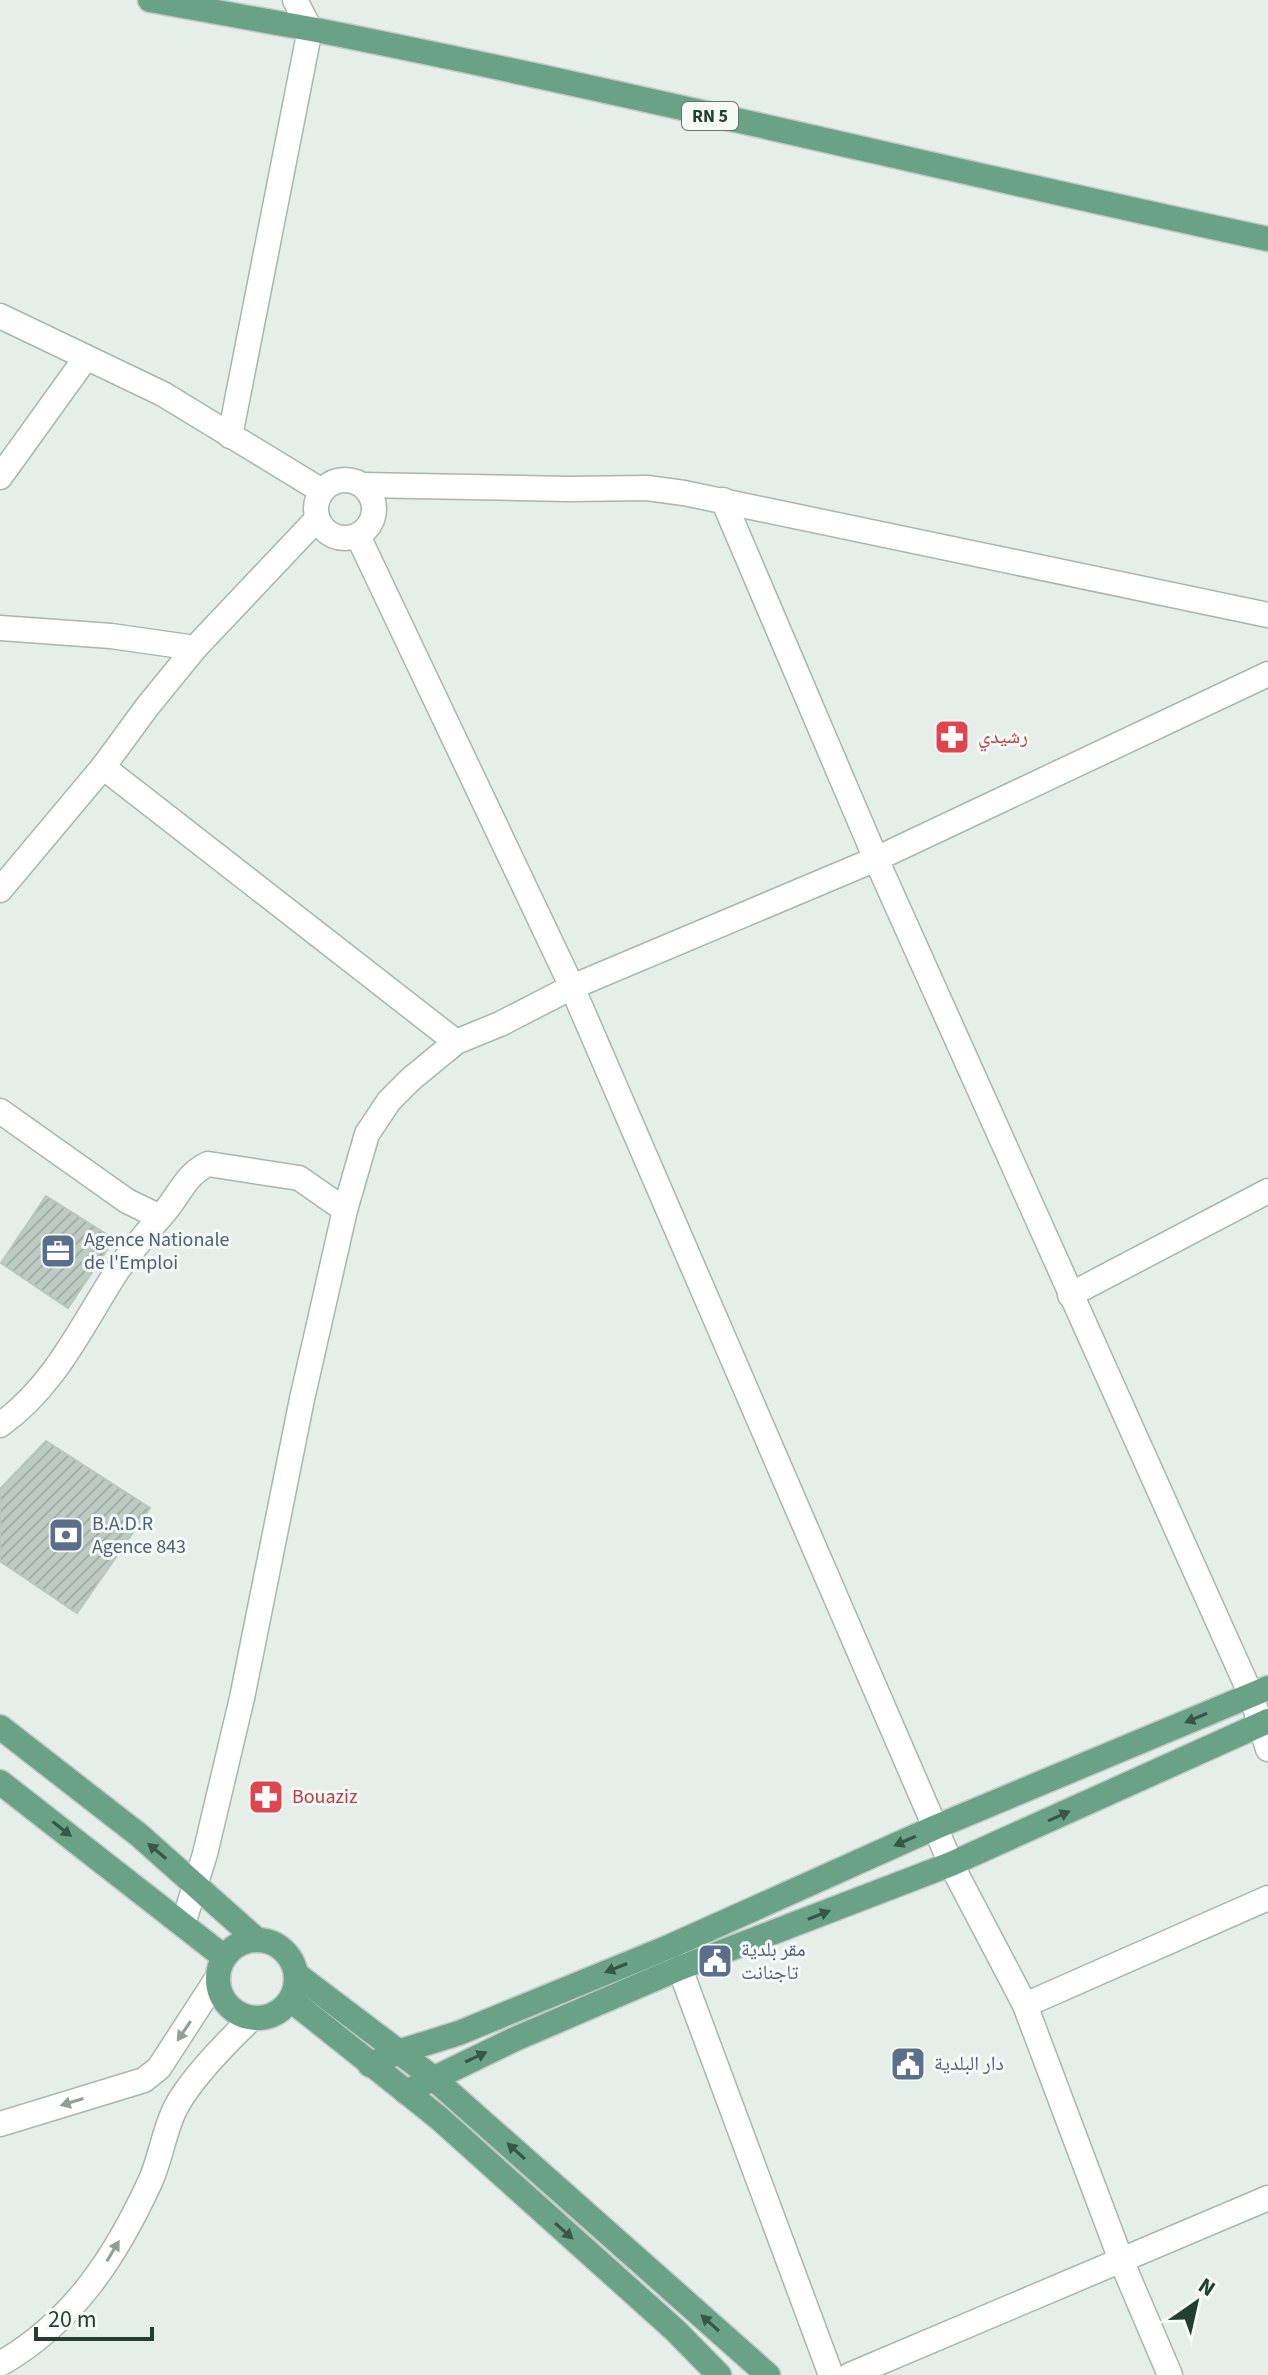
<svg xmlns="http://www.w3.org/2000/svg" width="1268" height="2375" viewBox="0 0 1268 2375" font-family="'Source Sans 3','Noto Naskh Arabic',sans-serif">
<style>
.building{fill:url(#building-hatch);stroke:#b7c7bd;stroke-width:2}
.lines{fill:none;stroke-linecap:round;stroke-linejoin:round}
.minor-casing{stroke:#a7b6ae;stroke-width:27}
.major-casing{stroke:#c2c9c6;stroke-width:27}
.minor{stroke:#fff;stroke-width:24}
.major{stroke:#6aa288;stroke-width:24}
.oneway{fill:#365848}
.oneway2{fill:#929f98}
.labels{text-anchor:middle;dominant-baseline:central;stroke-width:6;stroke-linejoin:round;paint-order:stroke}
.shield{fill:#f5faf7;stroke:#63776d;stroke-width:2}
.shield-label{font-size:18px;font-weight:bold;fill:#243f32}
.health-label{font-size:20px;fill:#be3a42;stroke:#f5faf7;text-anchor:start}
.service-label{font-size:20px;fill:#4e5e75;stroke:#f5faf7;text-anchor:start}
</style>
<defs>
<pattern id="building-hatch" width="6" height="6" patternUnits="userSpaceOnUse" patternTransform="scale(2)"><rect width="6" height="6" fill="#bdcbc3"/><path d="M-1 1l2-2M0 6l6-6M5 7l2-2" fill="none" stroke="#a2afa8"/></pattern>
</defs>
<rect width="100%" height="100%" fill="#e5eee8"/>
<g class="building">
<polygon points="46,1196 114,1239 68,1308 1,1263"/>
<polygon points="46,1441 150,1508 77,1613 0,1561 0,1489"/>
</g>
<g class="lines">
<defs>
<g id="minor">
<polyline points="0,316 163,394 322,491"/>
<polyline points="230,436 310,29 295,0"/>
<polyline points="0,477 85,359"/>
<circle cx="345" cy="509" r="29"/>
<polyline points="363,485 568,489 647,488 684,493 1268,615"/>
<polyline points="723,500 876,859 1251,1695 1268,1749"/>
<polyline points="358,536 572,987 951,1864 1025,2005 1121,2260 1170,2375"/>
<polyline points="0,628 111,636 195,648"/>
<polyline points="103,767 456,1042"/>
<polyline points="0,890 103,767 147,707 195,648 317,519"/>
<path d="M0,1111L127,1201L160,1217C178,1199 184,1175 208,1164L299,1178L345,1210"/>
<polyline points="1070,1295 1268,1191"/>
<path d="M0,1425C55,1386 82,1325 117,1271C130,1252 145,1235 160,1217"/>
<polyline points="183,1924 205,1854 242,1698 302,1399 345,1210 367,1134 389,1101 411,1079 456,1042 500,1024 572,987 876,859 1268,674"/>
<polyline points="673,1950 831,2375"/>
<polyline points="1025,2005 1268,1898"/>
<polyline points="0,2124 144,2080 159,2068 218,1977"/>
<path d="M0,2364C73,2322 115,2258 150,2182C161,2158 164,2130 176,2107C191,2079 229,2040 252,2018"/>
<polyline points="850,2375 1268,2198"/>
</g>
<g id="major">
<path d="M150,0C204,10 258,19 311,29C631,92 949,171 1268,239"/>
<polyline points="0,1727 139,1835 257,1940"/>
<polyline points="0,1782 224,1957"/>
<circle cx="257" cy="1979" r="39"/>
<polyline points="296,1974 432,2077 768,2375"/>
<polyline points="291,2000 439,2118 676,2331 719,2375"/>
<polyline points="370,2065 398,2052 459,2033 671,1946 936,1827 1268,1688"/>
<polyline points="406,2092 515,2039 680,1968 951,1864 1268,1721"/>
</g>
</defs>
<use href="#minor" class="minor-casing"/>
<use href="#major" class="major-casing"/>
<use href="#minor" class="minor"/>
<use href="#major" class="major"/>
</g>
<defs><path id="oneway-solid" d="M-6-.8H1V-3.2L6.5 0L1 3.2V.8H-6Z" transform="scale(2)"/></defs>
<g class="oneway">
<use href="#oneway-solid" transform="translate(1196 1718) rotate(157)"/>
<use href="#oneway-solid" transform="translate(1059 1816) rotate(-24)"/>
<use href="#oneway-solid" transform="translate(62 1829) rotate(38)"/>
<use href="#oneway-solid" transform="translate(905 1841) rotate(156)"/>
<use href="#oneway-solid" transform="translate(157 1851) rotate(-140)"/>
<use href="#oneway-solid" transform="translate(819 1915) rotate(-21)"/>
<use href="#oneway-solid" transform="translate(616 1968) rotate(158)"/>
<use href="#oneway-solid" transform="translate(476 2057) rotate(-25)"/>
<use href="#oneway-solid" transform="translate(516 2151) rotate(-138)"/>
<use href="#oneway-solid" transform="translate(564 2231) rotate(42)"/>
<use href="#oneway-solid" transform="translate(710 2323) rotate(-138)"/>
</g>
<g class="oneway2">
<use href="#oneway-solid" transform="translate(184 2031) rotate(124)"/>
<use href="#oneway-solid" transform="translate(72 2102) rotate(163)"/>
<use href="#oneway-solid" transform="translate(113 2251) rotate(-59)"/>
</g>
<defs>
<symbol id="pharmacy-square" viewBox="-11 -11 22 22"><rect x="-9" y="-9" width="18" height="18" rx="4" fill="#e0444e" stroke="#f5faf7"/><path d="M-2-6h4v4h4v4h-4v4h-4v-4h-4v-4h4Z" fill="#fff"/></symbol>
<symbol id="office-square" viewBox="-11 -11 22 22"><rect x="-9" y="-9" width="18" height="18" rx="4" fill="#5c6f8a" stroke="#f5faf7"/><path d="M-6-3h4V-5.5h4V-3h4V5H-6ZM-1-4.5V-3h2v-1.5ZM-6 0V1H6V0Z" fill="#fff"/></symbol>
<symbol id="bank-square" viewBox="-11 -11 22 22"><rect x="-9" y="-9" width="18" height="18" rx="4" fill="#5c6f8a" stroke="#f5faf7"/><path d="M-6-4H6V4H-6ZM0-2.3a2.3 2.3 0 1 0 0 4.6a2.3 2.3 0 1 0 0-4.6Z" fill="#fff"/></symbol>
<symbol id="civic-square" viewBox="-11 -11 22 22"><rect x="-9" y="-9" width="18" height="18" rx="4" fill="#5c6f8a" stroke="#f5faf7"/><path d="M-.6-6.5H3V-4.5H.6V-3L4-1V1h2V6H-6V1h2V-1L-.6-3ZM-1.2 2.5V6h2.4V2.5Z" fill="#fff"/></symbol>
</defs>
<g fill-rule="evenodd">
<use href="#pharmacy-square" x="932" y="717" width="40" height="40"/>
<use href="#office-square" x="38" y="1231" width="40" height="40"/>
<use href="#bank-square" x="46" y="1515" width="40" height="40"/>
<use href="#pharmacy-square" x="246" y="1777" width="40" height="40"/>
<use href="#civic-square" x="695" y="1941" width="40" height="40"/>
<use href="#civic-square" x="888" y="2044" width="40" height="40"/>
</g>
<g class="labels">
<rect class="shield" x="682" y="102" width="56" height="28" rx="6"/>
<g class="shield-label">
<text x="710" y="116">RN 5</text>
</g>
<g class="health-label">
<text x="978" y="737">رشيدي</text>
<text x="292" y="1797">Bouaziz</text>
</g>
<g class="service-label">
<text x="84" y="1240">Agence Nationale<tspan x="84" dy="23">de l'Emploi</tspan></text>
<text x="92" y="1524">B.A.D.R<tspan x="92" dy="23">Agence 843</tspan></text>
<text x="741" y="1950">مقر بلدية<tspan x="741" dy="23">تاجنانت</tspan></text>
<text x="934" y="2064">دار البلدية</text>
</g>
</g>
<g transform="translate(1196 2303) rotate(34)" stroke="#f5faf7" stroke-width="6" paint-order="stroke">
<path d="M0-6L14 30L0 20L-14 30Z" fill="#243f32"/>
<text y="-12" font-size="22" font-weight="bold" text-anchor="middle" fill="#243f32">N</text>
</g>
<path d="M36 2327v12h116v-12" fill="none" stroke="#243f32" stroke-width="4"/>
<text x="48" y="2327" font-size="24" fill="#243f32" stroke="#f5faf7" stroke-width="6" paint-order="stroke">20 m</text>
</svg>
